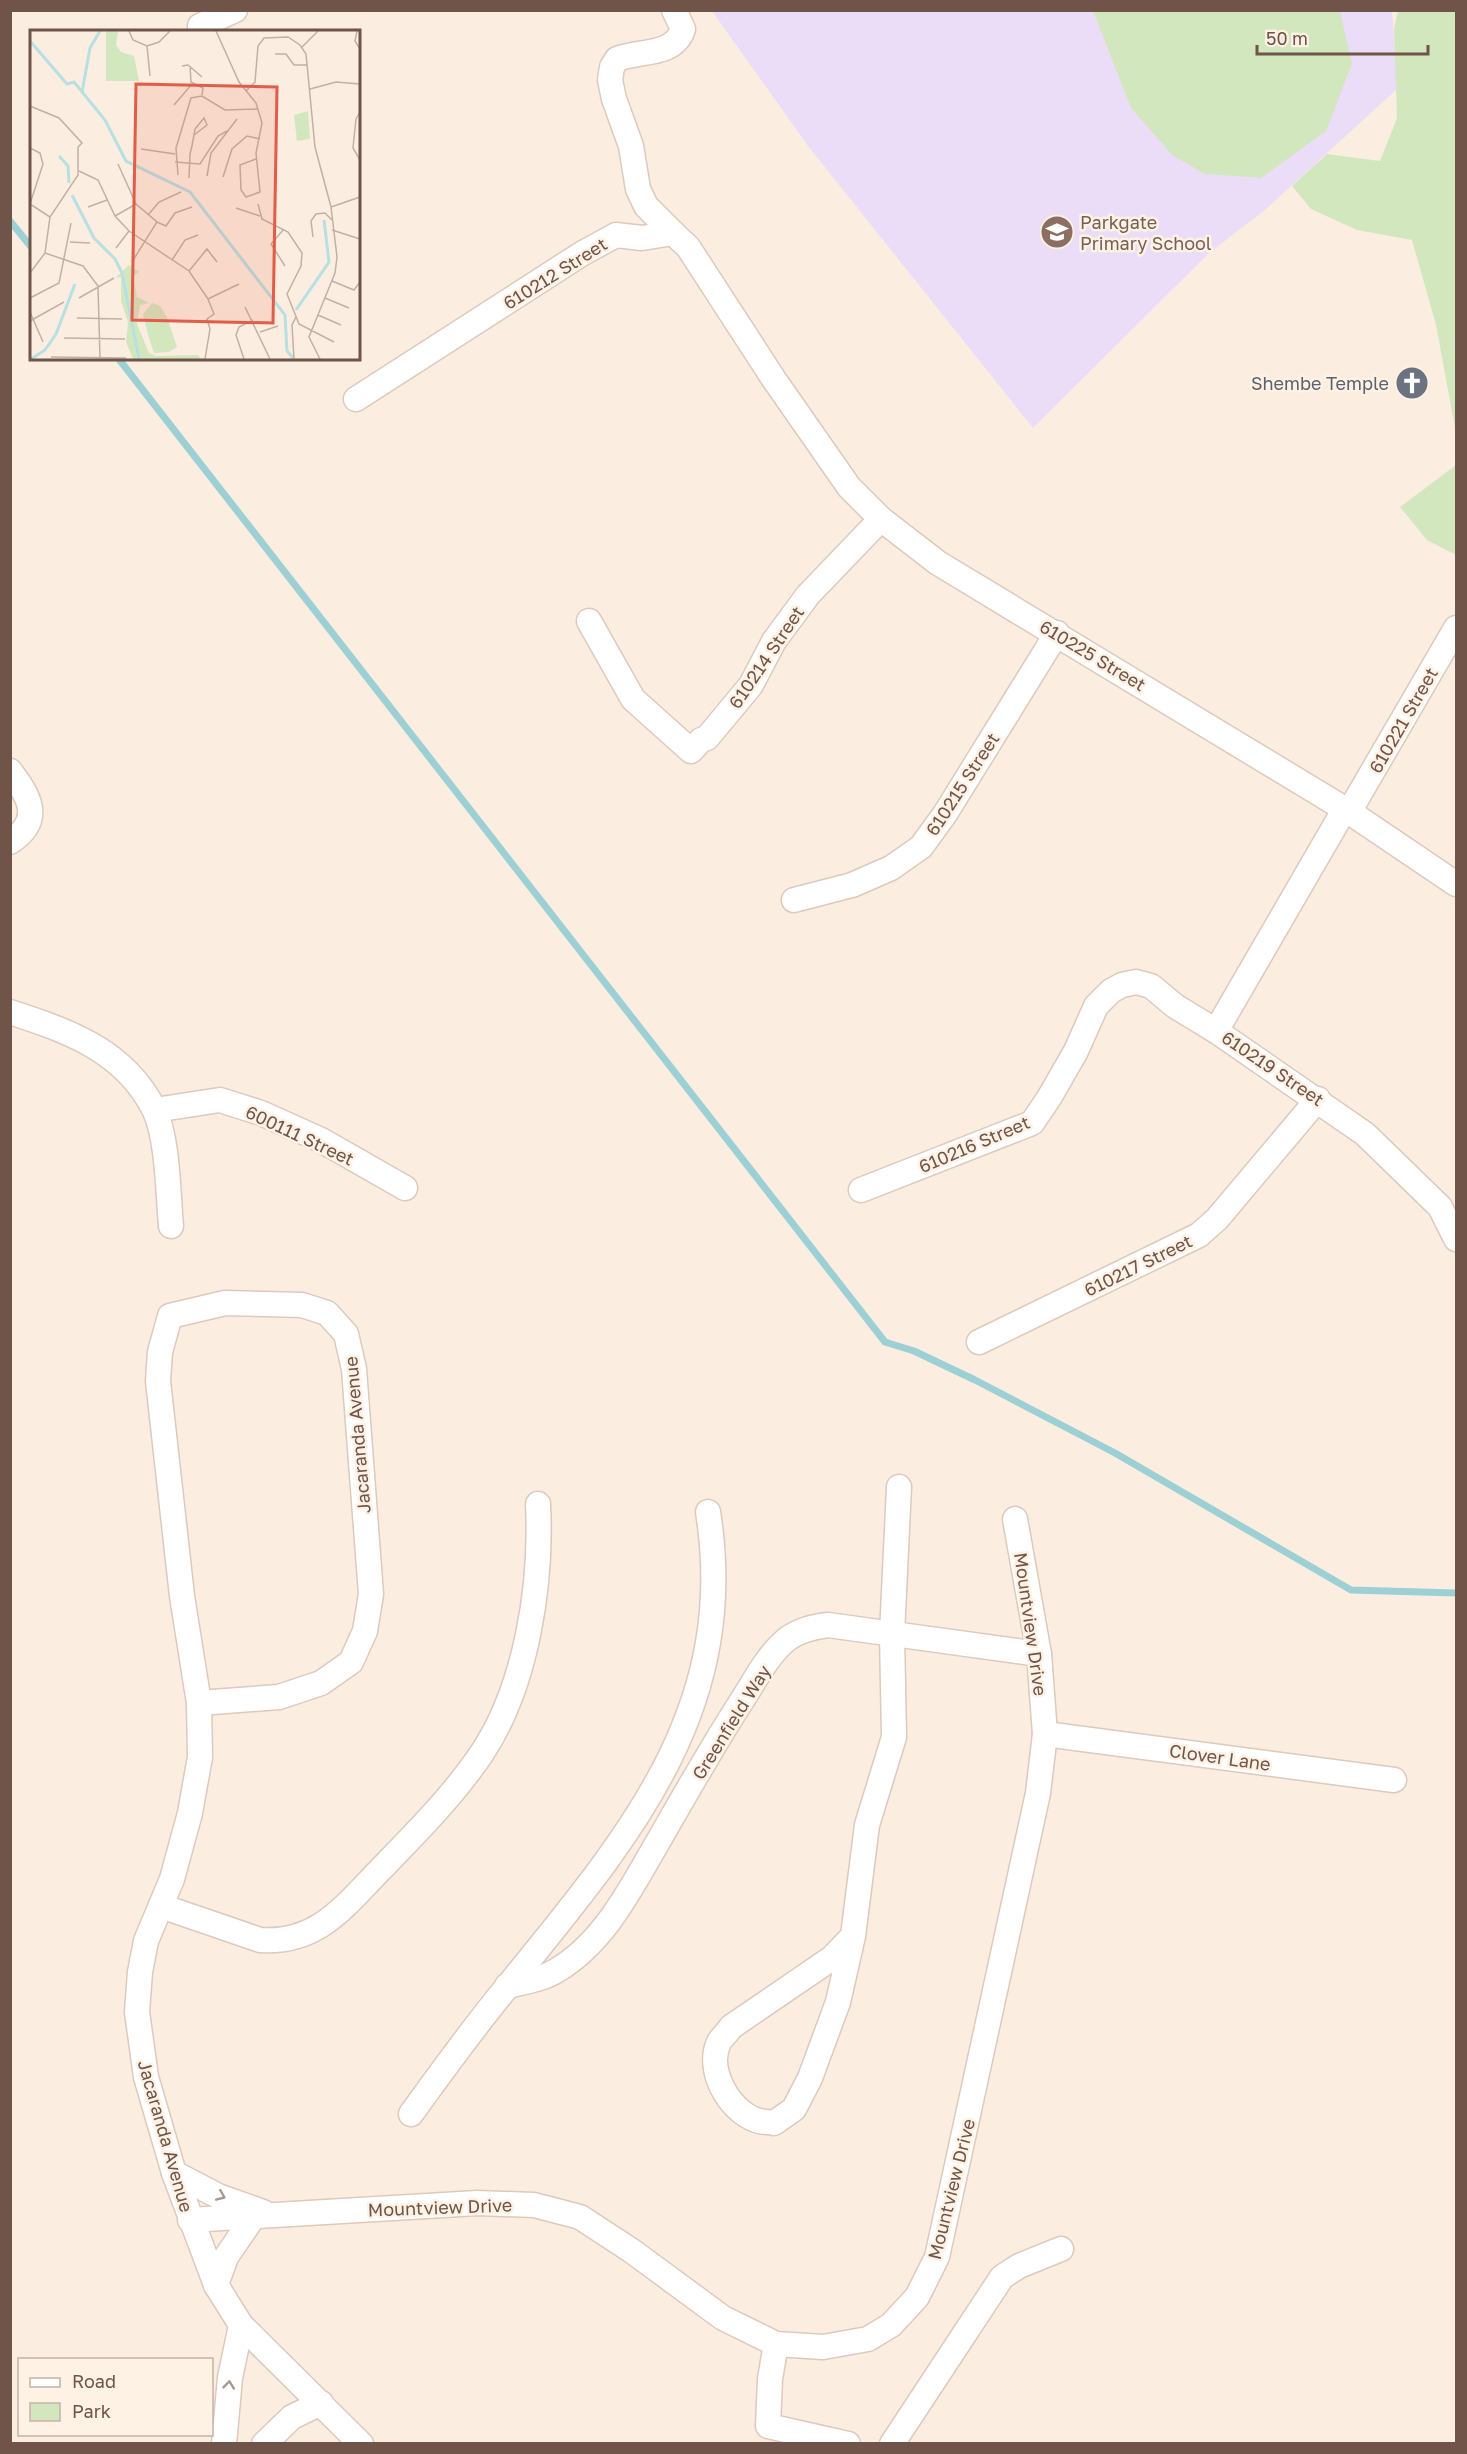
<svg xmlns="http://www.w3.org/2000/svg" width="1467" height="2454" viewBox="0 0 1467 2454" font-family="'Golos Text',sans-serif">
<style>
.education{fill:#ebddf7}
.green{fill:#d3e7bf}
.lines{fill:none;stroke-linecap:round;stroke-linejoin:round}
.stream{stroke:#9cd0d4;stroke-width:7}
.minor-casing{stroke:#dec9bc;stroke-width:27}
.minor{stroke:#fff;stroke-width:24}
.oneway{stroke:#a99892}
.labels{text-anchor:middle;dominant-baseline:central;stroke-width:5;stroke-linejoin:round;paint-order:stroke}
.education-label{font-size:18px;fill:#785e54;stroke:#fef2e5;text-anchor:start}
.street-label{font-size:18px;fill:#705349;stroke:#fef2e5}
.worship-label{font-size:18px;fill:#5b616d;stroke:#fef2e5;text-anchor:end}
.inset-river{fill:none;stroke:#b6e0e3;stroke-width:3}
.inset-road{fill:none;stroke:#c3b0a4;stroke-width:1.5}
.view{fill:#e15d49;fill-opacity:0.15;stroke:#e15d49;stroke-width:3}
.inset-edge{fill:none;stroke:#705349;stroke-width:3}
</style>
<rect width="100%" height="100%" fill="#fbeee0"/>
<polygon class="education" points="712,11 1392,11 1398,88 1265,210 1209,253 1033,428 808,146"/>
<g class="green">
<polygon points="1093,11 1340,11 1352,64 1326,131 1261,178 1205,174 1172,155 1131,108"/>
<polygon points="1398,11 1456,11 1456,433 1436,325 1412,240 1357,230 1311,209 1292,186 1327,154 1380,161 1397,118 1394,29"/>
<polygon points="1456,465 1456,555 1427,540 1400,507"/>
</g>
<g class="lines">
<g class="stream">
<polyline points="10,221 32,248"/>
<polyline points="118,358 885,1342 914,1351 975,1380 1115,1453 1351,1590 1456,1593"/>
</g>
<defs>
<g id="minor">
<polyline points="200,26 235,10"/>
<path d="M673,233L646,206L638,189L631,146L614,99L610,80L612,67L617,59C639,50 674,57 683,29L674,10"/>
<polyline points="356,399 583,253 616,235 642,238 673,233 688,247 773,378 849,487 881,519 938,563 1348,811 1456,884"/>
<polyline points="589,621 633,699 691,751 701,740 707,738 751,685 774,641 808,595 881,519"/>
<polyline points="1456,628 1349,812 1343,812 1216,1031 1365,1134 1440,1207 1456,1239"/>
<path d="M10,771C29,796 44,820 10,842"/>
<polyline points="794,900 852,885 891,868 921,847 945,814 1057,633"/>
<path d="M10,1012C68,1031 124,1050 154,1109C168,1138 168,1193 171,1226"/>
<polyline points="155,1110 220,1100 261,1113 321,1140 405,1188"/>
<polyline points="861,1190 1032,1123 1049,1098 1076,1051 1096,1006 1111,991 1122,985 1136,982 1151,986 1175,1006 1216,1031"/>
<polyline points="979,1342 1199,1235 1217,1219 1318,1099"/>
<polyline points="199,1703 279,1697 321,1683 351,1662 365,1631 371,1594 354,1369 346,1334 327,1313 302,1305 225,1303 170,1316 160,1352 158,1381 182,1596 199,1703 200,1757 190,1813 172,1879 146,1941 140,1972 137,2012 146,2077 174,2173 216,2285 241,2325 361,2444"/>
<polyline points="1045,1734 1394,1780"/>
<path d="M161,1906L260,1940C317,1944 344,1907 380,1870C416,1833 453,1796 482,1753C527,1685 542,1584 538,1504"/>
<path d="M853,1936L832,1958L731,2027C728,2032 722,2037 719,2042C706,2069 728,2110 756,2120C761,2122 769,2122 774,2123L794,2109L810,2078L838,2002L853,1936L867,1825L894,1737L892,1634L899,1487"/>
<path d="M507,1986C525,1982 544,1979 559,1969C606,1940 632,1886 659,1840C686,1793 713,1745 743,1699C755,1680 768,1655 786,1640C798,1630 813,1627 828,1625L1039,1654"/>
<path d="M411,2114C442,2071 473,2028 507,1987C624,1842 740,1713 708,1512"/>
<polyline points="174,2173 218,2196 263,2212"/>
<polyline points="190,2220 477,2203 534,2205 580,2217 632,2251 723,2318 776,2344 823,2347 868,2339 891,2325 917,2297 937,2257 1038,1793 1045,1734 1039,1654 1015,1519"/>
<polyline points="216,2285 226,2257 254,2216"/>
<polyline points="776,2344 770,2379 768,2426 848,2444"/>
<polyline points="224,2444 230,2378 241,2325"/>
<polyline points="264,2444 292,2417 321,2403"/>
<polyline points="892,2444 1002,2277 1019,2266 1061,2249"/>
</g>
</defs>
<use href="#minor" class="minor-casing"/>
<use href="#minor" class="minor"/>
</g>
<defs><path id="oneway-chevron" d="M-2-3.5L2.5 0L-2 3.5" fill="none" stroke-width="1.6" stroke-linecap="round" stroke-linejoin="round" transform="scale(1.5)"/></defs>
<g class="oneway">
<use href="#oneway-chevron" transform="translate(221 2196) rotate(23)"/>
<use href="#oneway-chevron" transform="translate(229 2385) rotate(-84)"/>
</g>
<defs>
<symbol id="school-disc" viewBox="-11 -11 22 22"><circle r="9.5" fill="#8d6e63" stroke="#fef2e5"/><path d="M0-5L7-2L0 1L-7-2ZM-4 1L0 2.5L4 1V4Q0 6-4 4Z" fill="#fff"/></symbol>
<symbol id="church-disc" viewBox="-11 -11 22 22"><circle r="9.5" fill="#6b7280" stroke="#fef2e5"/><path d="M-1.2-6h2.4v3.5h3.3v2.4h-3.3V6h-2.4V-.1h-3.3v-2.4h3.3Z" fill="#fff"/></symbol>
</defs>
<g fill-rule="evenodd">
<use href="#school-disc" x="1038" y="213" width="38" height="38"/>
<use href="#church-disc" x="1393" y="364" width="38" height="38"/>
</g>
<g class="labels">
<g class="education-label">
<text x="1080" y="222">Parkgate<tspan x="1080" dy="21">Primary School</tspan></text>
</g>
<g class="street-label">
<text transform="translate(555 273) rotate(-32)">610212 Street</text>
<text transform="translate(1093 655) rotate(31)">610225 Street</text>
<text transform="translate(766 657) rotate(-56)">610214 Street</text>
<text transform="translate(1403 720) rotate(-60)">610221 Street</text>
<text transform="translate(962 784) rotate(-57)">610215 Street</text>
<text transform="translate(1273 1068) rotate(34)">610219 Street</text>
<text transform="translate(300 1135) rotate(25)">600111 Street</text>
<text transform="translate(974 1144) rotate(-23)">610216 Street</text>
<text transform="translate(1138 1265) rotate(-26)">610217 Street</text>
<text transform="translate(357 1435) rotate(-95)">Jacaranda Avenue</text>
<text transform="translate(1031 1624) rotate(82)">Mountview Drive</text>
<text transform="translate(731 1722) rotate(-58)">Greenfield Way</text>
<text transform="translate(1220 1757) rotate(8)">Clover Lane</text>
<text transform="translate(166 2136) rotate(74)">Jacaranda Avenue</text>
<text transform="translate(951 2189) rotate(-76)">Mountview Drive</text>
<text transform="translate(440 2207) rotate(-2)">Mountview Drive</text>
</g>
<g class="worship-label">
<text x="1389" y="383">Shembe Temple</text>
</g>
</g>
<g transform="translate(30 30)">
<rect width="330" height="330" fill="#fbeee0"/>
<path d="M76,1H88L86,15L91,22L104,26L109,51H76ZM278,81L280,109L267,111L264,85ZM99,235L109,242L103,246L107,267L119,273L110,275L107,294L119,323L126,326L168,325L171,329H103L96,312L98,292L91,271V247L85,248ZM122,273L130,276L137,287L147,317L139,322L124,323L118,305L113,284Z" fill="#d3e7bf"/>
<path class="inset-river" d="M0,11L37,54L44,52L75,90L96,131L160,162L255,285L257,321L263,328M52,62L60,18L70,1M29,126L38,136L39,153M42,165L64,208L85,229L92,243L109,329M266,280L299,232L294,190M1,329L15,320L26,304L45,254"/>
<path class="inset-road" d="M99,1L103,10L117,16L129,12L140,1M186,1L209,52L226,73L232,93L226,123L230,162L216,167L211,160L210,135L226,129M327,1L325,11L330,19M117,16L120,46M272,17L288,1M245,24H256L264,35H277M152,36L158,35L172,47M160,36L161,52L173,58L172,65M280,59L306,52L330,54M216,61L225,52L228,16L234,8L258,7L270,15L276,24L285,117L301,177L307,227L305,243L279,307L290,329M144,75L162,54M0,76L29,88L52,113L48,117V145L20,187L15,223L0,243M330,82L326,89L323,118L330,130M0,118L10,123L13,134L0,174L20,187M111,119L145,124M145,132L170,134L188,106L197,101M88,134L106,174L127,192L102,232M49,141L68,150L85,186L99,201L159,241L178,269L209,254M148,145L146,118L161,68L172,66L195,80L228,79M177,146L181,123L207,89M193,147L202,119L217,106L230,109M159,148L160,124L162,116L164,105L165,99L174,88L177,95L164,105M228,174L232,189L258,202L272,223L271,236L257,264L269,294L304,312M58,177L77,170M301,177L330,167M206,178L230,186M118,185L129,172L151,162M85,186L106,174M127,192L136,196L145,183L162,177M254,199L241,214L255,236M302,200L330,209M283,207L281,191L286,184L295,183L302,190M40,212L60,213M86,218L99,201M15,223L53,236L68,256L70,329M142,230L155,210L168,205M159,241L177,219L187,232M302,251L324,260L330,252M0,268L29,253L41,193M49,268L84,248M295,268L319,278M215,277L240,329M0,282L13,312M288,285L311,295M47,288L92,289M0,291L34,272M230,302L248,296M34,308L95,309M21,327L96,328M175,329L180,299L177,289L184,284L178,269M214,329L206,305L209,297L223,290M264,329L262,295L266,287"/>
<path class="view" d="M106,54L247,57L243,293L102,290Z"/>
<rect width="330" height="330" class="inset-edge"/>
</g>
<rect width="1467" height="2454" fill="none" stroke="#705349" stroke-width="24"/>
<rect x="18" y="2358" width="195" height="78" fill="#fef2e5" stroke="#c5b2a7" stroke-width="1.5"/>
<rect x="30" y="2378" width="30" height="9" fill="#ffffff" stroke="#c5b2a7" stroke-width="1.5"/>
<text x="72" y="2388" font-size="18" fill="#705349">Road</text>
<rect x="30" y="2403" width="30" height="18" fill="#d3e7bf" stroke="#c5b2a7" stroke-width="1.5"/>
<text x="72" y="2418" font-size="18" fill="#705349">Park</text>
<path d="M1257 45v9h171v-9" fill="none" stroke="#705349" stroke-width="3"/>
<text x="1266" y="45" font-size="18" fill="#705349" stroke="#fef2e5" stroke-width="4.5" paint-order="stroke">50 m</text>
</svg>
